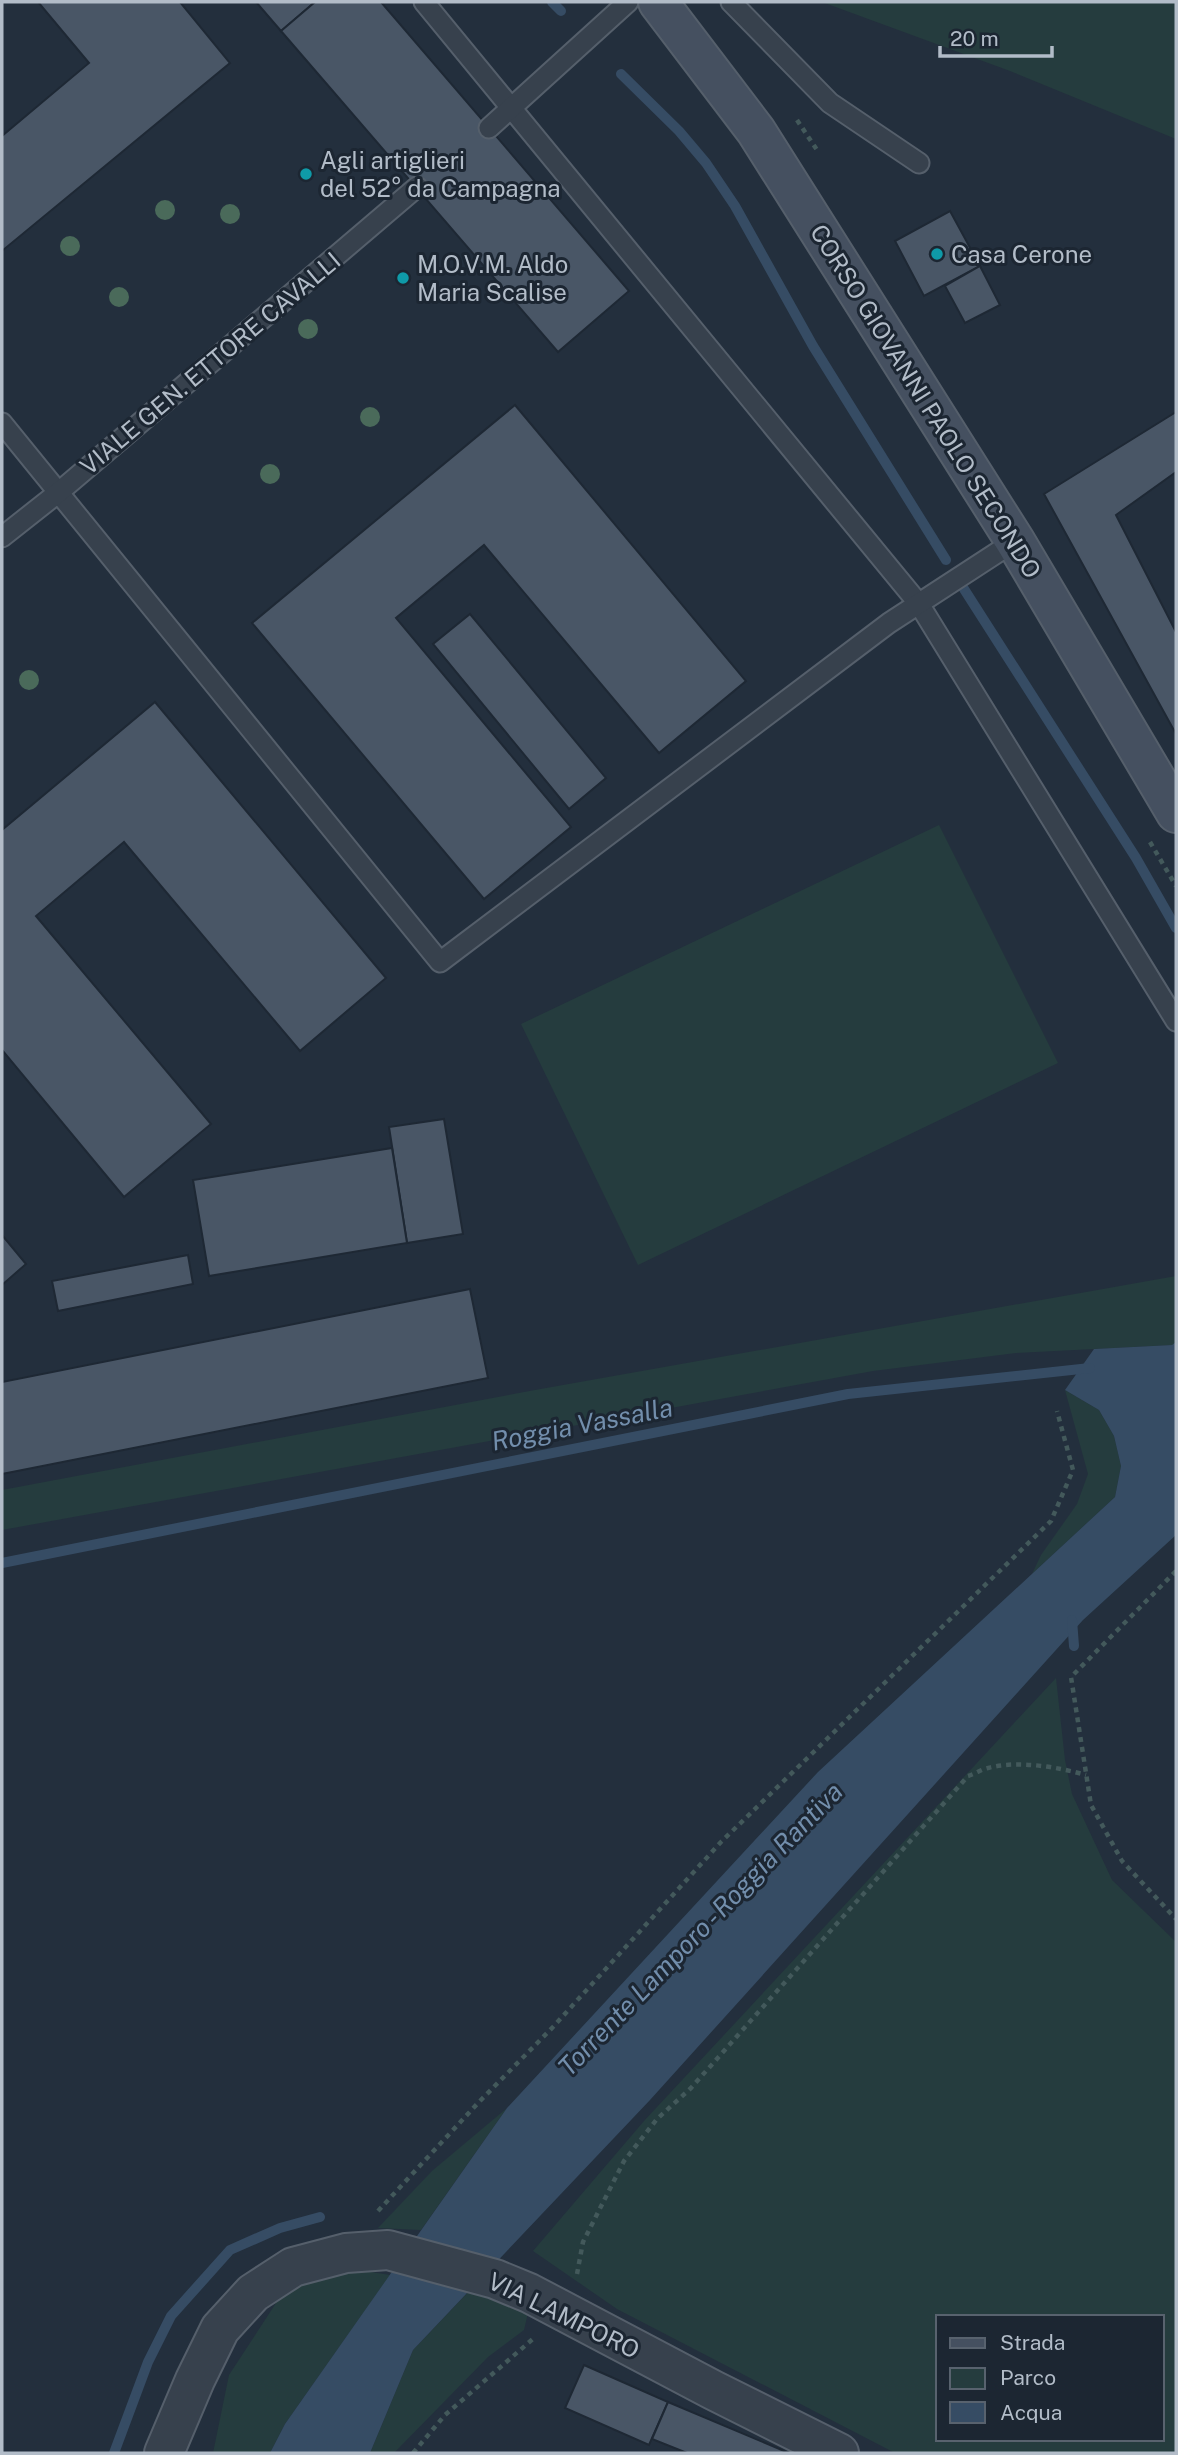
<svg xmlns="http://www.w3.org/2000/svg" width="1178" height="2455" viewBox="0 0 1178 2455" font-family="'Public Sans',sans-serif">
<style>
.green{fill:#253c3e;fill-rule:evenodd}
.water{fill:#364c64}
.lines{fill:none;stroke-linecap:round;stroke-linejoin:round}
.stream{stroke:#364c64;stroke-width:10}
.building{fill:#495666;stroke:#1e2834;stroke-width:2}
.service-casing{stroke:#555f6b;stroke-width:23}
.minor-casing{stroke:#555f6b;stroke-width:42}
.secondary-casing{stroke:#555f6b;stroke-width:42}
.path{stroke:#43595b;stroke-width:4.5;stroke-dasharray:5 5;stroke-linecap:butt}
.service{stroke:#37414d;stroke-width:19}
.minor{stroke:#37414d;stroke-width:38}
.secondary{stroke:#455060;stroke-width:38}
.tree{fill:#4a6a5a}
.culture-dot{fill:#0f9aa8;stroke:#1c2632;stroke-width:2.5}
.labels{text-anchor:middle;dominant-baseline:central;stroke-width:6;stroke-linejoin:round;paint-order:stroke}
.poi-label{font-size:24px;fill:#b2bcc8;stroke:#1c2632;text-anchor:start}
.street-label{font-size:24px;fill:#b2bcc8;stroke:#1c2632}
.water-label{font-size:26px;font-style:italic;fill:#728eac;stroke:#1c2632}
</style>
<rect width="100%" height="100%" fill="#232f3d"/>
<g class="green">
<polygon points="822,2 1176,2 1176,139 1010,71"/>
<polygon points="939,825 1058,1063 638,1265 521,1024"/>
<polygon points="1176,1276 1176,1342 1173,1345 1016,1353 873,1371 2,1530 2,1490 535,1390"/>
<polygon points="1065,1390 1099,1410 1114,1436 1121,1466 1115,1497 1032,1574 1041,1555 1077,1504 1088,1474"/>
<path d="M1056,1678L1065,1760L1072,1794L1112,1880L1176,1942V2453H895L617,2309L533,2251L644,2121ZM938,2317H1162V2439H938Z"/>
<polygon points="507,2108 421,2230 378,2228 432,2171"/>
<polygon points="359,2270 390,2275 285,2424 270,2453 213,2453 229,2375 278,2300 324,2271"/>
<polygon points="473,2287 528,2313 524,2330 488,2357 394,2453 370,2453 413,2350"/>
</g>
<polygon class="water" points="1176,1342 1176,1535 1083,1620 650,2100 413,2350 370,2453 270,2453 285,2424 507,2108 818,1772 1115,1497 1121,1466 1114,1436 1099,1410 1065,1390 1094,1349 1172,1345"/>
<g class="lines">
<g class="stream">
<polyline points="552,2 561,11"/>
<polyline points="621,74 679,131 706,163 735,206 813,346 946,560"/>
<polyline points="964,589 1136,858 1176,928"/>
<polyline points="2,1563 848,1394 1090,1368"/>
<polyline points="1072,1620 1074,1646"/>
<polyline points="114,2453 148,2362 171,2316 230,2250 280,2228 320,2217"/>
</g>
</g>
<g class="building">
<polygon points="38,2 180,2 230,63 2,251 2,136 89,63"/>
<polygon points="256,2 315,2 281,31"/>
<polygon points="315,2 381,2 629,291 558,352 281,31"/>
<polygon points="950,211 980,266 924,296 895,241"/>
<polygon points="980,266 1000,305 965,323 945,286"/>
<polygon points="515,405 746,681 659,753 484,545 396,618 571,827 484,899 252,623"/>
<polygon points="1176,412 1176,472 1116,515 1176,632 1176,734 1044,494"/>
<polygon points="470,614 606,778 569,809 433,644"/>
<polygon points="155,702 386,978 300,1051 124,842 36,916 211,1124 124,1197 2,1050 2,830"/>
<polygon points="444,1119 463,1234 407,1243 389,1127"/>
<polygon points="392,1148 407,1243 209,1276 193,1180"/>
<polygon points="2,1235 26,1264 2,1285"/>
<polygon points="188,1255 193,1284 58,1311 52,1281"/>
<polygon points="470,1289 488,1378 2,1474 2,1382"/>
<polygon points="584,2365 668,2402 649,2445 565,2408"/>
<polygon points="668,2402 789,2453 687,2453 652,2439"/>
</g>
<g class="lines">
<defs>
<g id="service">
<polyline points="424,2 919,604 1176,1021"/>
<polyline points="731,2 830,103 919,163"/>
<polyline points="489,128 628,2"/>
<polyline points="2,423 440,962 889,623 1015,541"/>
<polyline points="2,537 59,492 417,187"/>
</g>
<polyline id="minor" points="164,2453 195,2380 220,2329 253,2293 293,2267 346,2253 388,2250 495,2279 529,2293 713,2390 839,2453"/>
<polyline id="secondary" points="658,2 756,131 1015,541 1176,813"/>
</defs>
<use href="#service" class="service-casing"/>
<use href="#minor" class="minor-casing"/>
<use href="#secondary" class="secondary-casing"/>
<g class="path">
<polyline points="797,120 817,150"/>
<polyline points="1150,842 1176,886"/>
<polyline points="1176,1571 1071,1677 1091,1805 1122,1861 1176,1919"/>
<polyline points="378,2211 478,2103 553,2027 721,1842 1051,1521 1073,1470 1057,1411"/>
<path d="M577,2274L583,2242L624,2161L657,2119L691,2088L968,1776C975,1774 982,1769 988,1768C1017,1760 1058,1767 1086,1775"/>
<polyline points="413,2453 445,2415 534,2338"/>
</g>
<use href="#service" class="service"/>
<use href="#minor" class="minor"/>
<use href="#secondary" class="secondary"/>
</g>
<g class="tree">
<circle cx="165" cy="210" r="10"/>
<circle cx="230" cy="214" r="10"/>
<circle cx="70" cy="246" r="10"/>
<circle cx="119" cy="297" r="10"/>
<circle cx="308" cy="329" r="10"/>
<circle cx="370" cy="417" r="10"/>
<circle cx="270" cy="474" r="10"/>
<circle cx="29" cy="680" r="10"/>
</g>
<g class="culture-dot">
<circle cx="306" cy="174" r="7"/>
<circle cx="937" cy="254" r="7"/>
<circle cx="403" cy="278" r="7"/>
</g>
<g class="labels">
<g class="poi-label">
<text x="320" y="160">Agli artiglieri<tspan x="320" dy="28">del 52° da Campagna</tspan></text>
<text x="951" y="254">Casa Cerone</text>
<text x="417" y="264">M.O.V.M. Aldo<tspan x="417" dy="28">Maria Scalise</tspan></text>
</g>
<g class="street-label">
<text transform="translate(210 363) rotate(-40)">VIALE GEN. ETTORE CAVALLI</text>
<text transform="translate(926 401) rotate(58)">CORSO GIOVANNI PAOLO SECONDO</text>
<text transform="translate(564 2315) rotate(26)">VIA LAMPORO</text>
</g>
<g class="water-label">
<text transform="translate(582 1424) rotate(-11)">Roggia Vassalla</text>
<text transform="translate(700 1929) rotate(-46)">Torrente Lamporo - Roggia Rantiva</text>
</g>
</g>
<rect width="1178" height="2455" fill="none" stroke="#b2bcc8" stroke-width="7"/>
<rect x="936" y="2315" width="228" height="126" fill="#1c2632" stroke="#58626e" stroke-width="2"/>
<rect x="950" y="2338" width="35" height="10" fill="#455060" stroke="#58626e" stroke-width="2"/>
<text x="1000" y="2350" font-size="21" fill="#b2bcc8">Strada</text>
<rect x="950" y="2368" width="35" height="21" fill="#253c3e" stroke="#58626e" stroke-width="2"/>
<text x="1000" y="2385" font-size="21" fill="#b2bcc8">Parco</text>
<rect x="950" y="2402" width="35" height="21" fill="#364c64" stroke="#58626e" stroke-width="2"/>
<text x="1000" y="2420" font-size="21" fill="#b2bcc8">Acqua</text>
<path d="M940 46v10h112v-10" fill="none" stroke="#b2bcc8" stroke-width="3.5"/>
<text x="950" y="46" font-size="21" fill="#b2bcc8" stroke="#1c2632" stroke-width="5" paint-order="stroke">20 m</text>
</svg>
